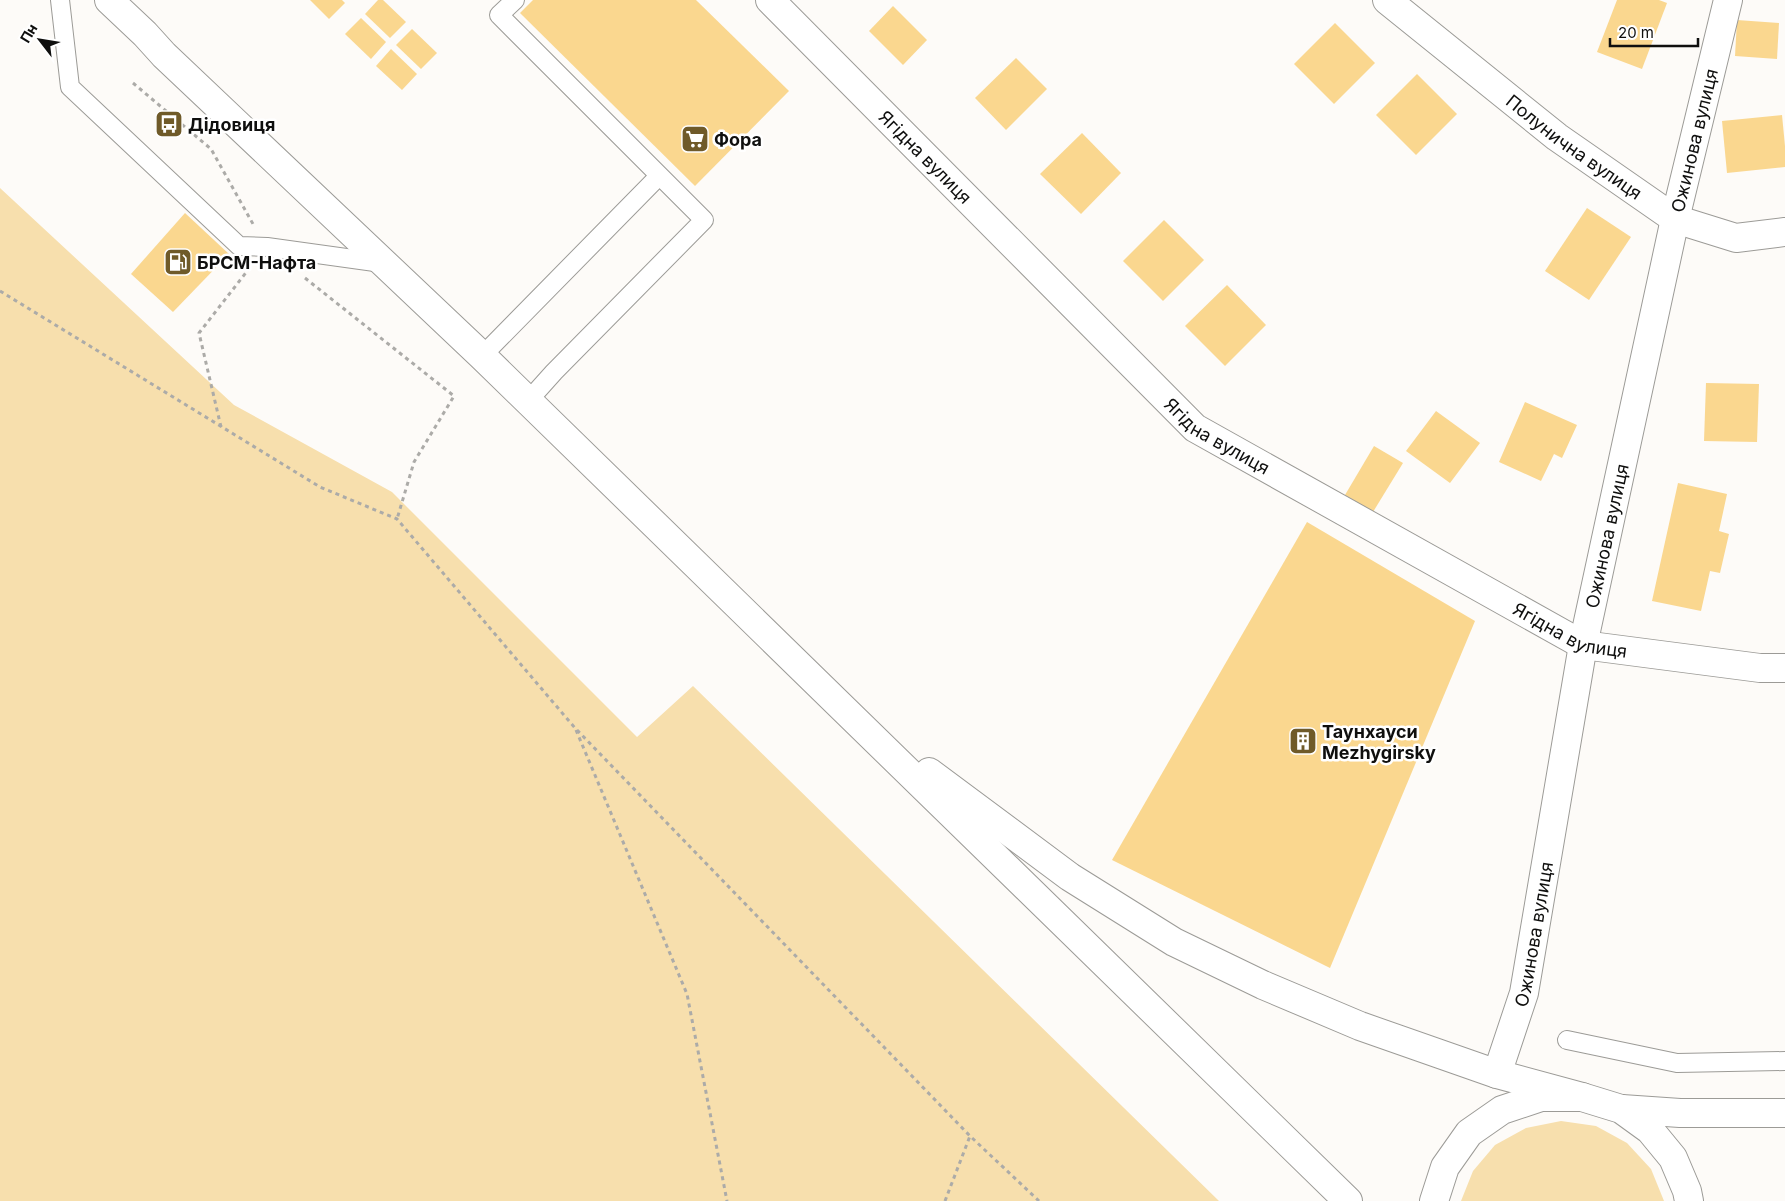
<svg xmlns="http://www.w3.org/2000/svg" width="1785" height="1201" viewBox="0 0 1785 1201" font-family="Inter,sans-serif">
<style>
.green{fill:#f7dfad}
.building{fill:#fad78f}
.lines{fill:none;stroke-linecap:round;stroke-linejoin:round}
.lane-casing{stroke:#9c9b97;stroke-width:20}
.street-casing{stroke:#9c9b97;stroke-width:30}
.primary-casing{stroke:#9c9b97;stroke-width:30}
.path{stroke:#acaba8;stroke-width:3;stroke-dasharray:4 4;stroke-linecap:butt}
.lane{stroke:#fff;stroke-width:18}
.street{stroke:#fff;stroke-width:28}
.primary{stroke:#fff;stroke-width:28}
.labels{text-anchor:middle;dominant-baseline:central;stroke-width:5;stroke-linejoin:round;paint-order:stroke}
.poi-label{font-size:18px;font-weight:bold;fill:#0f0f0e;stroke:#fff;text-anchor:start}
.street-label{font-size:18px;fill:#0f0f0e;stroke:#fff}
</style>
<rect width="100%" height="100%" fill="#fdfbf8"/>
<g class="green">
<polygon points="0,188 234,405 392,492 637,737 693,686 1219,1201 0,1201"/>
<polygon points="1561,1121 1596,1126 1627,1143 1651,1169 1664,1201 1461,1201 1473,1171 1495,1145 1526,1128"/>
</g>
<g class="building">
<polygon points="310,0 342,0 345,3 329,19"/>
<polygon points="378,0 383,0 406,22 390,38 365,14"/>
<polygon points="533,0 696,0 789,91 695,186 520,13"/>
<polygon points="1617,0 1659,0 1667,3 1642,69 1597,52"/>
<polygon points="893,6 927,40 903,65 869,31"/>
<polygon points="361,18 386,42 371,59 345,34"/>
<polygon points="1737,20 1779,23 1777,59 1735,56"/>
<polygon points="1335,23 1375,63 1334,104 1294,64"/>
<polygon points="412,29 437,53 421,69 396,45"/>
<polygon points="391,49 417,74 402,90 376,66"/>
<polygon points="1016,58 1047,89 1006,130 975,98"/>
<polygon points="1417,74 1457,114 1416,155 1376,115"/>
<polygon points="1782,115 1785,146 1785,167 1727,173 1722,121"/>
<polygon points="1082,133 1121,173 1081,214 1040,174"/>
<polygon points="1587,208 1631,237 1589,300 1545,271"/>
<polygon points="185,213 229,254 173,312 131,274"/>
<polygon points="1164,220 1204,260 1163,301 1123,261"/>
<polygon points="1227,285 1266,325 1225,366 1185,326"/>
<polygon points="1706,383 1759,384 1757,442 1704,441"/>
<polygon points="1525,402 1577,425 1562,458 1554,454 1541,481 1499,462"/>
<polygon points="1436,411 1480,443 1450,483 1406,451"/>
<polygon points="1374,446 1403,463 1373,512 1345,495"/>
<polygon points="1678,483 1727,494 1719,531 1729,534 1720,573 1710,571 1701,611 1652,601"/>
<polygon points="1307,522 1475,621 1330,968 1112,860"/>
</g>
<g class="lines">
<defs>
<g id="lane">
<polyline points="60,0 70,87 239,246 267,247 382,263"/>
<polyline points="515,0 499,15 704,220 554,372 528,401"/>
<polyline points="482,356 659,176"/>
<polyline points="1567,1040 1677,1063 1785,1061"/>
</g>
<g id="street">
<path id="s1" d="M770,0L1195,428L1583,645L1760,668H1785"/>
<path id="s2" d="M1387,0L1557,137L1675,219L1736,238L1785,232"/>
<path id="s3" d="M1497,1074L1524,993L1583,645L1675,219L1728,0"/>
</g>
<g id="primary">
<polyline points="109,0 145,34 164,55 482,356 1348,1201"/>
<polyline points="929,772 1070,877 1174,942 1263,985 1360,1026 1497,1074 1582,1097"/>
<polyline points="1622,1109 1680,1113 1785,1113"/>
<polyline points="1434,1201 1445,1167 1469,1133 1502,1110 1541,1097 1582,1097 1621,1109 1650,1130 1673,1158 1687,1191 1689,1201"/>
</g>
</defs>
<use href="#lane" class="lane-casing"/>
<use href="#street" class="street-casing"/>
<use href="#primary" class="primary-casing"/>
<g class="path">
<polyline points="133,83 211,149 253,224"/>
<polyline points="305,278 454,396 414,462 397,519"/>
<polyline points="0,291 320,487 397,519 575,728 970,1136 1039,1201"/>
<polyline points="221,427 199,333 248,270"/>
<polyline points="576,730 687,994 727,1201"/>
<polyline points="945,1201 970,1136"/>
</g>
<use href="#lane" class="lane"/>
<use href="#street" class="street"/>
<use href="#primary" class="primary"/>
</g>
<defs>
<symbol id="bus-square" viewBox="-11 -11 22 22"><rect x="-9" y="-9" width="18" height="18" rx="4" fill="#6f5a29" stroke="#fff"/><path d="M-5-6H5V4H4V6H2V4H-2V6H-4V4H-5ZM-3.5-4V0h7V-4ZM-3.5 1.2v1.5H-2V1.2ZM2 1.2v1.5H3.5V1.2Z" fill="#fff"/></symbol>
<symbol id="supermarket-square" viewBox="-11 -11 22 22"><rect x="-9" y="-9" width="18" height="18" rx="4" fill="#6f5a29" stroke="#fff"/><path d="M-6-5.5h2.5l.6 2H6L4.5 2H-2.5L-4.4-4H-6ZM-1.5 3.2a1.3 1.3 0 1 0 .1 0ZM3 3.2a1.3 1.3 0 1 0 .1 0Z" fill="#fff"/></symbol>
<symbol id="fuel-square" viewBox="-11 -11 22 22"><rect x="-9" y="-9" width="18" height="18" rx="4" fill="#6f5a29" stroke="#fff"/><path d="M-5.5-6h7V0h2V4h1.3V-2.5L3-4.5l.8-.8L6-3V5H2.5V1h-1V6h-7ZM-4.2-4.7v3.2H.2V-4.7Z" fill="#fff"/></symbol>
<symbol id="building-square" viewBox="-11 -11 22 22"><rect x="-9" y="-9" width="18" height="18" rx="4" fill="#6f5a29" stroke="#fff"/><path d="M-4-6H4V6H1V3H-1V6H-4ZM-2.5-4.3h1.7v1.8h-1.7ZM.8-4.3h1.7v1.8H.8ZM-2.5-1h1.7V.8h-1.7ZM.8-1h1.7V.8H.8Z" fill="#fff"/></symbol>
</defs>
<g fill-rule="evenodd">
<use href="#bus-square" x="153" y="108" width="32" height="32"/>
<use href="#supermarket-square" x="679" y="123" width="32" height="32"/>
<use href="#fuel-square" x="162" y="246" width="32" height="32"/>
<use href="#building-square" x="1287" y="725" width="32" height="32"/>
</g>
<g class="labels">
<g class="poi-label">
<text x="188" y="124">Дідовиця</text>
<text x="714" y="139">Фора</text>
<text x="197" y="262">БРСМ-Нафта</text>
<text x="1322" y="731">Таунхауси<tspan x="1322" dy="21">Mezhygirsky</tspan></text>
</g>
<g class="street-label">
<text stroke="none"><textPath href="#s3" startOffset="955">Ожинова вулиця</textPath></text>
<text stroke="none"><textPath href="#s2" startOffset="238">Полунична вулиця</textPath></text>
<text stroke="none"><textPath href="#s1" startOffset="221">Ягідна вулиця</textPath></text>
<text stroke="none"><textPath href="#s1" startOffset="626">Ягідна вулиця</textPath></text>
<text stroke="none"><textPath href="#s3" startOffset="550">Ожинова вулиця</textPath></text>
<text stroke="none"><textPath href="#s1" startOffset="1031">Ягідна вулиця</textPath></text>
<text stroke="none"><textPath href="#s3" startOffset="145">Ожинова вулиця</textPath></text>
</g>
</g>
<g transform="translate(40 40) rotate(301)" stroke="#ffffff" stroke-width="4" paint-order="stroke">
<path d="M0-4L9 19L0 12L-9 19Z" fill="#0f0f0e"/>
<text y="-8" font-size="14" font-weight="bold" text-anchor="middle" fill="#0f0f0e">Пн</text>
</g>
<path d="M1610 38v8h88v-8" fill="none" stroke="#0f0f0e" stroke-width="2.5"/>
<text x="1618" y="38" font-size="15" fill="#0f0f0e" stroke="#ffffff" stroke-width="4" paint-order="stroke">20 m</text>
</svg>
